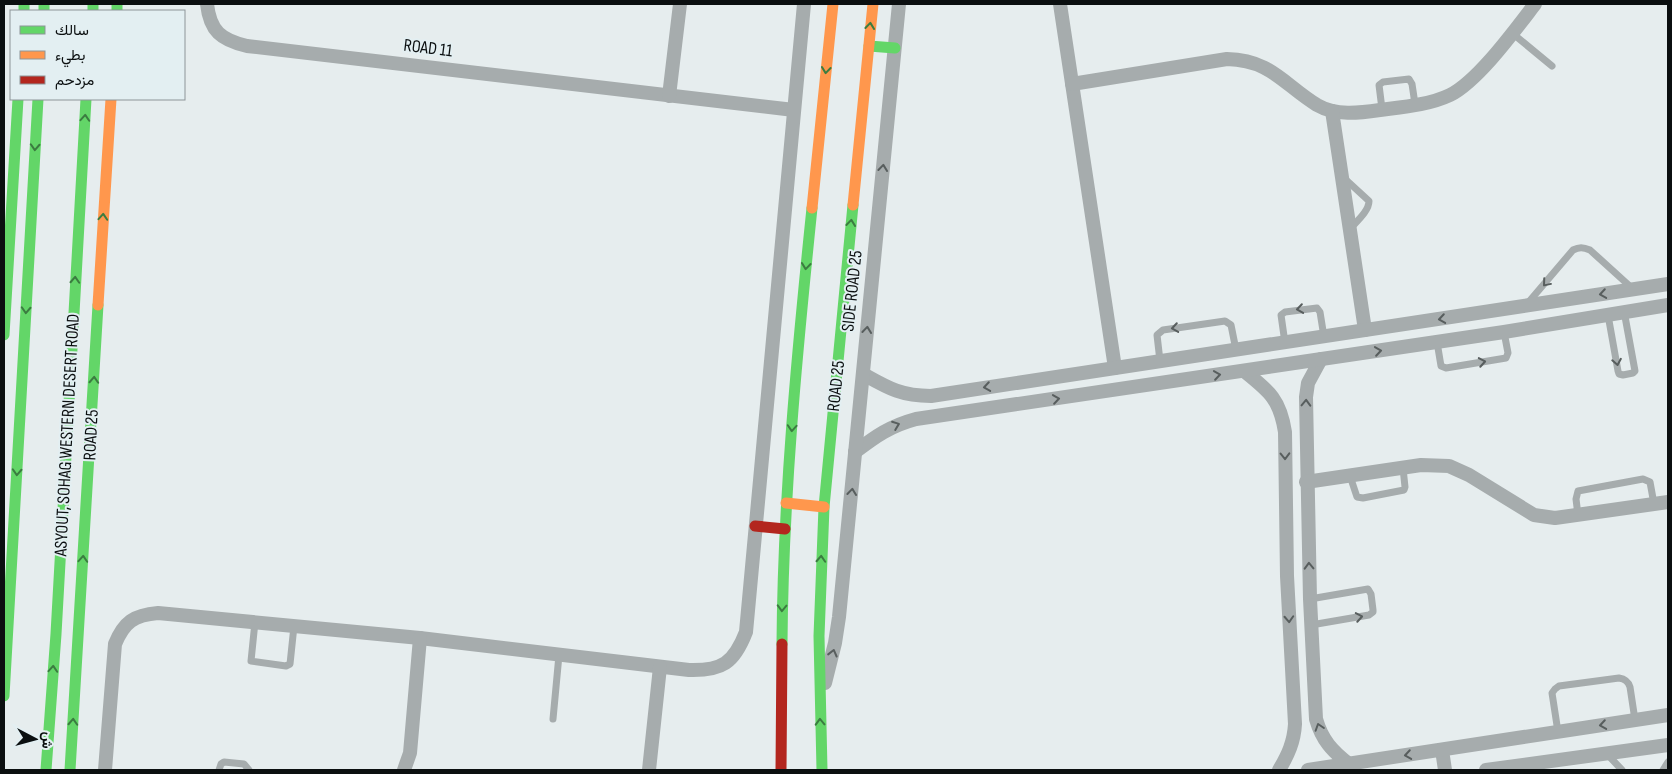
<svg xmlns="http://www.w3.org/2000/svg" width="1672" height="774" viewBox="0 0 1672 774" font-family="'Sofia Sans Condensed',Vazirmatn,sans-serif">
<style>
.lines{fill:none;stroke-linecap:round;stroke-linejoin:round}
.lane{stroke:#a6acad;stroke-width:7}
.street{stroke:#a6acad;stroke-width:14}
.fast{stroke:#63d668;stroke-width:11}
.slow{stroke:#ff974d;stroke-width:11}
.jam{stroke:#b3261e;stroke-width:11}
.oneway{stroke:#3b7c40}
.oneway2{stroke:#585e5e}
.labels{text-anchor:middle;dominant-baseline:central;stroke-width:4;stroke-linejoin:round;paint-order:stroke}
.street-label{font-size:18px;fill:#0b0f10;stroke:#e3eff2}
</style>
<rect width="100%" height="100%" fill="#e6edee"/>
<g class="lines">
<g class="lane">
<polyline points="1512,33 1552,66"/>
<polyline points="1382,109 1379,85 1383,82 1409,79 1412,84 1415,104"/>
<path d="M1344,178L1369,201C1369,211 1357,221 1350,229"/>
<path d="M1527,304L1573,250C1579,247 1583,247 1590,250L1633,289"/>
<polyline points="1608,315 1618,371 1619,374 1623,375 1633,373 1635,371 1624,311"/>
<polyline points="1437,342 1441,366 1446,368 1506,358 1508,353 1504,332"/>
<polyline points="1285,343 1281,315 1285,312 1317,308 1320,312 1324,337"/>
<polyline points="1160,361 1157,335 1163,330 1225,321 1231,325 1236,350"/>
<polyline points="1350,476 1357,497 1363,498 1404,490 1405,487 1403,468"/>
<polyline points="1578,515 1576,499 1578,491 1643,479 1650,482 1654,504"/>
<polyline points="1310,599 1368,589 1371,594 1373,610 1373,612 1369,615 1311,625"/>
<polyline points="255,622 251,661 286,666 290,664 294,626"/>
<polyline points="553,719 559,655"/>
<path d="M1558,732L1552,693L1555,689L1559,686L1619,678C1625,679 1628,681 1630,687L1635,720"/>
<polyline points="1607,754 1622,770"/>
<polyline points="219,770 221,764 224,762 244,764 249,770"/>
<polyline points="1663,770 1668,762"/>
</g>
<g class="street">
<path d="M207,4C210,31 221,40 247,46L794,110"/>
<polyline points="1060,4 1115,368"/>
<path d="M1072,84L1227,59C1271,60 1283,84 1317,105C1336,116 1359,113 1380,110C1403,107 1429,105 1450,95C1478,81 1515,30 1535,4"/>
<polyline points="669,96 680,4"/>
<polyline points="1332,111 1365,330"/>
<path d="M1321,359L1308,383L1306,397L1310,599L1316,719C1322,740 1332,751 1349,764"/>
<path d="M1244,371C1269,391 1280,399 1285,432L1287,576L1295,724C1294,742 1288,755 1279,770"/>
<path d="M863,374C888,388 901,396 931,396L1668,284"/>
<path d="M855,452C876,436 890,426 916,419L1504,332L1668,305"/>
<polyline points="1306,482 1421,465 1449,466 1469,475 1534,515 1555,518 1668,502"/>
<polyline points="825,683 835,643 839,617 899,4"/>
<polyline points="1442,750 1445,770"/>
<path d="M105,770L115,644C124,622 134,615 158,613L420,638L689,670C722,671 734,663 746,632L804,4"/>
<polyline points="404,770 410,753 420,638"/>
<polyline points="649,770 660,667"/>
<polyline points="1308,770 1668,715"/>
<polyline points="1486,770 1668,745"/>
</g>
<g class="fast">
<polyline points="24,4 24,11"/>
<polyline points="44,4 44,11"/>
<polyline points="93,4 93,11"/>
<polyline points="117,4 117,11"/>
<polyline points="869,46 895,48"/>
<polyline points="4,335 18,99"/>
<path d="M782,644C783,498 797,353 812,208"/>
<polyline points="4,696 38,99"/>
<polyline points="46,770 56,634 86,99"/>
<polyline points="70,770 98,305"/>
<polyline points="822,770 819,636 824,507 853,205"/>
</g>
<g class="slow">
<polyline points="853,205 873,4"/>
<polyline points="812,208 833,4"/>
<polyline points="98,305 111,99"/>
<polyline points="786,503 824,507"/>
</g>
<g class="jam">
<polyline points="755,526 785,529"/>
<polyline points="781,770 782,644"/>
</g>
</g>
<defs><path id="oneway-chevron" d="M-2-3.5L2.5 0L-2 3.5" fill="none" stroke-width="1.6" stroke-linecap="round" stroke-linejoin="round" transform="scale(1.25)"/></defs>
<g class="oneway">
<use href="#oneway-chevron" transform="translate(870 26) rotate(-84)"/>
<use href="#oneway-chevron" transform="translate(826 70) rotate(96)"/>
<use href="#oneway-chevron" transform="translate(85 118) rotate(-86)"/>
<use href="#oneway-chevron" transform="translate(35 147) rotate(93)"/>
<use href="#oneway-chevron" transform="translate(103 217) rotate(-86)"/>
<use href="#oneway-chevron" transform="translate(851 223) rotate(-84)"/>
<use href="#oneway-chevron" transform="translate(806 266) rotate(96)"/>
<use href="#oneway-chevron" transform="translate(75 280) rotate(-87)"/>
<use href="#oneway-chevron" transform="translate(26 310) rotate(93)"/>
<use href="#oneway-chevron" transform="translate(94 380) rotate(-87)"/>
<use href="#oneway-chevron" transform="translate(792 428) rotate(94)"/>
<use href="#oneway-chevron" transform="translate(17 472) rotate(93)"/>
<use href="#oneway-chevron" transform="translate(83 559) rotate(-86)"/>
<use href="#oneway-chevron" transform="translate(821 559) rotate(-87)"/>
<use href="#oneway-chevron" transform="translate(782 608) rotate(92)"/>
<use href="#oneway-chevron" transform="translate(53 669) rotate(-86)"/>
<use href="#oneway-chevron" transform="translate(73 722) rotate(-87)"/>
<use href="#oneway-chevron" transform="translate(820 722) rotate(-92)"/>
</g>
<g class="oneway2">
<use href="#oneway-chevron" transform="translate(883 168) rotate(-84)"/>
<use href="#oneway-chevron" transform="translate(1546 283) rotate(130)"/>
<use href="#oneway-chevron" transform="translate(1603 294) rotate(171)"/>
<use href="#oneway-chevron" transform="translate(1300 309) rotate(172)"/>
<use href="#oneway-chevron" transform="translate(1442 319) rotate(171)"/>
<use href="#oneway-chevron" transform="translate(1175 328) rotate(171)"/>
<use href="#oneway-chevron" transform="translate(867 330) rotate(-84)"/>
<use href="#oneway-chevron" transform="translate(1378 351) rotate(-8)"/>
<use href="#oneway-chevron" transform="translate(1482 362) rotate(-10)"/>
<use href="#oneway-chevron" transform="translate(1617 362) rotate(80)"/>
<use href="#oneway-chevron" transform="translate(1217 375) rotate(-8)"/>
<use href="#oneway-chevron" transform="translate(987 387) rotate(171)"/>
<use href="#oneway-chevron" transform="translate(1056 399) rotate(-8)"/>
<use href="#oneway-chevron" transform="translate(1306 403) rotate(-88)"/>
<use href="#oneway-chevron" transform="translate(896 425) rotate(-21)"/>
<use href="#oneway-chevron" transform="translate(1285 456) rotate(89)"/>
<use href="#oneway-chevron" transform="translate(852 492) rotate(-84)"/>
<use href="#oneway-chevron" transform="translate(1309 566) rotate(-92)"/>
<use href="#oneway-chevron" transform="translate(1359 617) rotate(-10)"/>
<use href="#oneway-chevron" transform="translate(1289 619) rotate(87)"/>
<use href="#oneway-chevron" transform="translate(833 653) rotate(-76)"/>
<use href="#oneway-chevron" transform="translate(1603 725) rotate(171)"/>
<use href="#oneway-chevron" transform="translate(1319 727) rotate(-108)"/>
<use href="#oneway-chevron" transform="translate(1408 755) rotate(171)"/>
</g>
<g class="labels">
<g class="street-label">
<text transform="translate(428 48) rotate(7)">ROAD 11</text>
<text transform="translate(852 291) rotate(-84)">SIDE ROAD 25</text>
<text transform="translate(836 386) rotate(-84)">ROAD 25</text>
<text transform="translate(67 435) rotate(-87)">ASYOUT, SOHAG WESTERN DESERT ROAD</text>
<text transform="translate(91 435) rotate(-87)">ROAD 25</text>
</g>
</g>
<rect width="1672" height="774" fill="none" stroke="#0b0f10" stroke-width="10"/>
<rect x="10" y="10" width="175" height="90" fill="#e3eff2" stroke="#8d9598"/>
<rect x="20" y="26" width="25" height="8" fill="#63d668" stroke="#8d9598"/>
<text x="55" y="35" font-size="15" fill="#0b0f10">سالك</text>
<rect x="20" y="51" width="25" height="8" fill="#ff974d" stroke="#8d9598"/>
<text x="55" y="60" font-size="15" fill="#0b0f10">بطيء</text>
<rect x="20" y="76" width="25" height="8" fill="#b3261e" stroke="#8d9598"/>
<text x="55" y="85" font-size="15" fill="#0b0f10">مزدحم</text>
<g transform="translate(35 739) rotate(96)" stroke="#e3eff2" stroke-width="4" paint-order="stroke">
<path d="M0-4L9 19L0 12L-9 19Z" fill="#0b0f10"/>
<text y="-8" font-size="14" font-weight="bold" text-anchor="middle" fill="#0b0f10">ش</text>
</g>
</svg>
